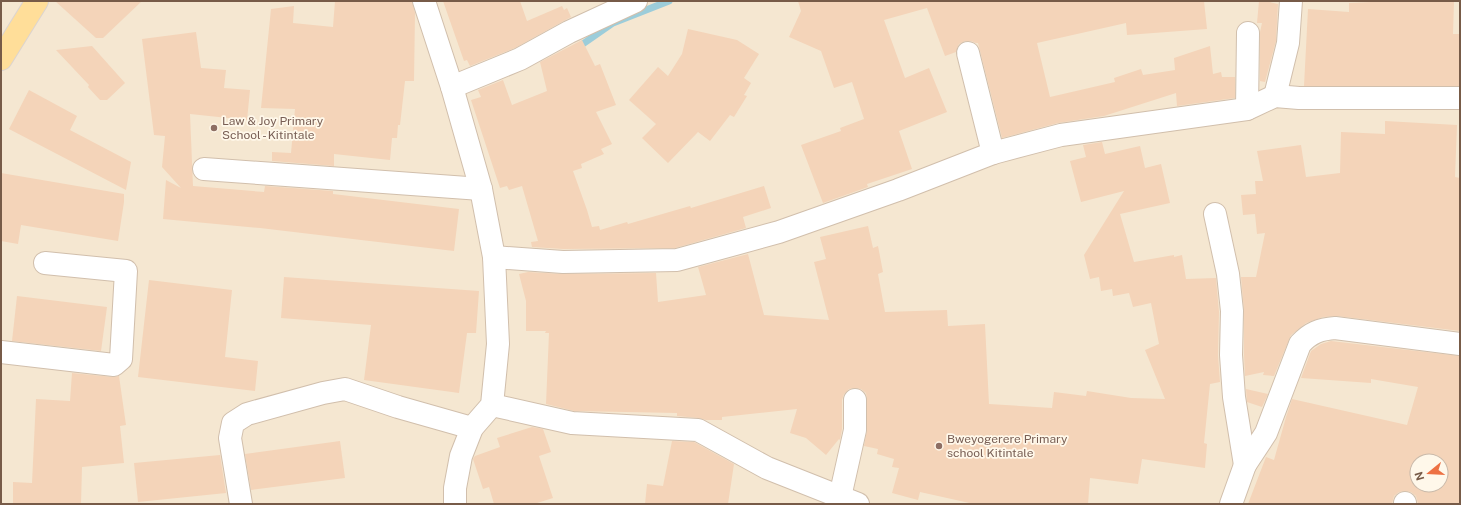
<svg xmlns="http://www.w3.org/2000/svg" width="1461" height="505" viewBox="0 0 1461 505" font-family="'Public Sans',sans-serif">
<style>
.residential{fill:#f5e7d1;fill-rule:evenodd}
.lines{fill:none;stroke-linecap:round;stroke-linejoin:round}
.stream{stroke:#9ccdda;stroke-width:7}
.building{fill:#f4d4b9;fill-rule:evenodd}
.minor-casing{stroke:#d1bfac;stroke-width:24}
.major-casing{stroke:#dcd4cf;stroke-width:24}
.minor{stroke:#fff;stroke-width:22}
.major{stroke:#ffde99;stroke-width:22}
.education-dot{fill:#8d6e63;stroke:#fff8ea;stroke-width:1.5}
.labels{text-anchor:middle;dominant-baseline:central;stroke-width:3.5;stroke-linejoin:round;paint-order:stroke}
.education-label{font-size:12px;fill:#785e54;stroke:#fff8ea;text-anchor:start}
</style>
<rect width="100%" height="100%" fill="#fdf4e3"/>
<path class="residential" d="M1,1H1460V504H1ZM1417,461H1441V485H1417Z"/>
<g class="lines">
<polyline class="stream" points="577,48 613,23 669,1"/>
</g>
<g class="building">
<polygon points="55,1 142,1 103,38 96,38"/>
<polygon points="335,1 412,1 415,13 414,81 405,81 400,125 398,125 397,138 392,138 390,160 334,154 334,166 272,161 272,152 291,153 295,109 261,108 271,9 294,6 293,23 333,27"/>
<polygon points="443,1 520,1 527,21 562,6 564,10 567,8 571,17 515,48 470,66 467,60 464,61"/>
<polygon points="798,1 1204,1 1207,29 1127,35 1126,23 1037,43 1050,97 1115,82 1114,78 1141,69 1143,75 1175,70 1174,58 1210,46 1213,74 1221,72 1222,77 1235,77 1235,98 1177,106 1176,93 1104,116 1058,123 1002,138 978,43 976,43 971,41 965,41 959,44 956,52 945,56 927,8 884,20 905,78 929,68 947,112 899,131 912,169 867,184 868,187 823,203 801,145 841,131 840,128 864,119 852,82 834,88 821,51 789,37 801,11"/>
<polygon points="1259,1 1265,1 1278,4 1276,41 1265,82 1260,81 1260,32 1262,23 1257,23"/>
<polygon points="1394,1 1454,1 1453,34 1460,34 1460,86 1304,86 1308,9 1349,12 1349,3"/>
<polygon points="688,29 737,40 759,54 744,78 751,83 744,95 747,96 734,117 730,115 710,141 698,132 668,163 642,138 656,124 629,100 658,67 668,76 682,54"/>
<polygon points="196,32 201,68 226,70 224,88 250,90 247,120 190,114 193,186 264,192 265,186 333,191 333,194 459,209 454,251 260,228 163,219 166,180 181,188 162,167 165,136 154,135 142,39"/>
<polygon points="582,40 595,66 600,64 616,105 596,112 612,144 601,149 604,154 581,164 582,168 573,171 587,210 592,227 599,226 600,230 627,222 628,224 690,206 691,208 764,186 771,208 743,217 746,228 675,248 563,249 532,247 531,242 538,241 522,186 509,190 507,186 500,188 471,100 481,97 478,90 503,80 512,105 547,91 540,62"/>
<polygon points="92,46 125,83 107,100 100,100 88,87 89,85 56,50"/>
<polygon points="29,90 77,116 70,130 131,162 126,190 9,129"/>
<polygon points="1385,121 1457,125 1455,177 1460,178 1460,331 1337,316 1323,317 1306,323 1291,335 1274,376 1263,375 1264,372 1245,376 1244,355 1244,311 1241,277 1256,277 1265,233 1257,234 1255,214 1243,215 1241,195 1256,194 1255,181 1263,181 1257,151 1301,145 1306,177 1340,173 1341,132 1385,134"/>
<polygon points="1102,142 1105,154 1140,146 1145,168 1161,164 1170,203 1120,214 1134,262 1174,255 1174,257 1182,255 1186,279 1216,278 1219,312 1218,355 1220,382 1210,384 1204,443 1207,444 1205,468 1142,459 1138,484 1090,478 1088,504 974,504 920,492 918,500 892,493 899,468 892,467 894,459 877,454 878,449 864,446 867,430 867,400 866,393 861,389 855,388 849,389 844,394 842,400 842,429 840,440 839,439 826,455 806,438 790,433 797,409 722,417 722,420 706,420 699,418 677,416 677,413 574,411 546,404 549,333 545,333 546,331 526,331 526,301 519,274 528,272 563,274 656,273 658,302 706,295 698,267 748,254 764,315 829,320 814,262 826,259 820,237 868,226 873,248 878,246 883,272 878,274 885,312 947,310 948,326 985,324 989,404 1052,408 1054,392 1086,396 1087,391 1131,398 1165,399 1145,350 1159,344 1151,303 1133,307 1129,293 1113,296 1112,289 1101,291 1099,277 1090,279 1084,255 1124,191 1081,202 1070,161 1086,157 1083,145"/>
<polygon points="1,173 124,194 124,202 118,241 21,225 18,244 1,241"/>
<polygon points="284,277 479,291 476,333 467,333 459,393 364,380 371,325 281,318"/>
<polygon points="149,280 232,290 225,357 258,361 255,391 138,377"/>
<polygon points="17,296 107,307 101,351 12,341"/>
<path d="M1331,341L1460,356V504H1418L1416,496L1411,492L1405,491L1399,492L1394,496L1392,504H1248L1266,457L1274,460L1286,417L1292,399L1407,425L1418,387L1371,379V383L1301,378L1311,351L1321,344ZM1417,461H1441V485H1417Z"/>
<polygon points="72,373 113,377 119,376 126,425 120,426 124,463 82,467 81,504 13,504 13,482 32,483 36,399 70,401"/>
<polygon points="1246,389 1268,394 1262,407 1247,402"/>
<polygon points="532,427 543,429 551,452 539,456 553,498 534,504 494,504 489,487 483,489 473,459 475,456 500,447 497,438"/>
<polygon points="340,441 345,478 251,490 245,454"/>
<polygon points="672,441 694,442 734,464 728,504 645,504 647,484 663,486"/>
<polygon points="220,455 226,493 138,502 134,463"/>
</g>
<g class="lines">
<defs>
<g id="minor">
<polyline points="424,1 452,87 481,189 494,257 498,344 492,405 472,428 461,456 455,488 455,504"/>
<polyline points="968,53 993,153"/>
<polyline points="452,87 520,59 569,32 636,1"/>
<polyline points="1275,96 1288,43 1291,1"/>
<polyline points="1247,109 1248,33"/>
<polyline points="204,169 481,189"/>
<polyline points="1215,214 1228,274 1232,311 1231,355 1234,397 1245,465"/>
<polyline points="494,257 563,262 677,260 779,232 898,190 993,153 1061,135 1247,109 1275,96 1299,98 1460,98"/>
<polyline points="1,352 114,365 121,359 126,271 45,263"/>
<polyline points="492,405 572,423 698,430 767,468 858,504"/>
<polyline points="840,497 855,430 855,400"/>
<polyline points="241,504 230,438 233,423 247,414 323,393 345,389 398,407 472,428"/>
<path d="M1231,504L1245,465L1266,433L1300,344C1310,333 1320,329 1335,328L1460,344"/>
<polyline points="1405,504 1405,503"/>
</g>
<polyline id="major" points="1,59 37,1"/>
</defs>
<use href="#minor" class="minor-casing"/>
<use href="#major" class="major-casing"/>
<use href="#minor" class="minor"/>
<use href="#major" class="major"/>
</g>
<g class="education-dot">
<circle cx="214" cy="128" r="4"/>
<circle cx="939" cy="446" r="4"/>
</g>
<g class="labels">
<g class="education-label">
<text x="222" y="121">Law &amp; Joy Primary<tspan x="222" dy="14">School - Kitintale</tspan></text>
<text x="947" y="439">Bweyogerere Primary<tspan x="947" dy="14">school Kitintale</tspan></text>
</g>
</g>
<rect width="1461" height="505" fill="none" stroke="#775b48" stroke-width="4"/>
<g transform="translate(1429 473) rotate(252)"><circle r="19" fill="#fff8ea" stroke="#c9b9a9"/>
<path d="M0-3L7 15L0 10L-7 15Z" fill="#ed7143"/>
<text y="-6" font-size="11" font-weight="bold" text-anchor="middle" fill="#775b48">N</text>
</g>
</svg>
